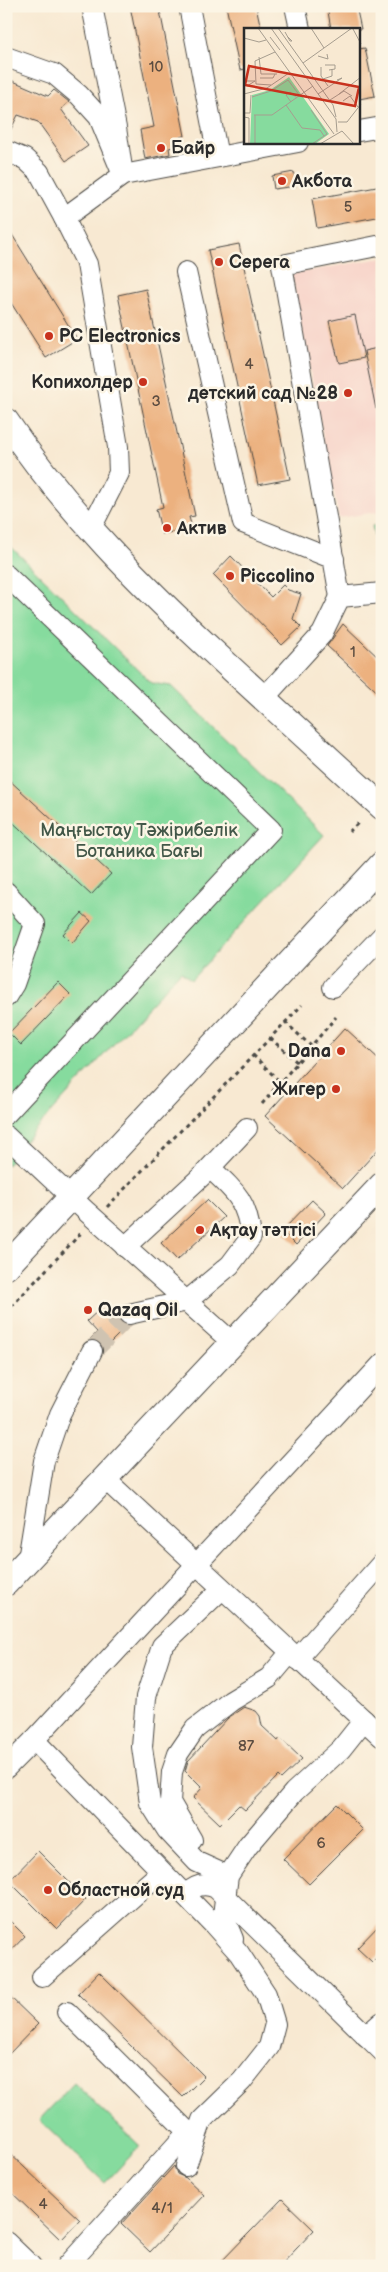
<svg xmlns="http://www.w3.org/2000/svg" width="388" height="2272" viewBox="0 0 388 2272" font-family="'Balsamiq Sans',sans-serif">
<style>
.built{fill:#f7d1c7}
.green{fill:#86db9e;stroke:#588364}
.building{fill:#ecb17f}
.lines{fill:none;stroke-linecap:round;stroke-linejoin:round}
.minor-tunnel{stroke:#cfc3b1;stroke-width:20;stroke-dasharray:20 10;stroke-linecap:butt}
.minor-casing{stroke:#4a4844;stroke-width:22}
.major-casing{stroke:#4a4844;stroke-width:27}
.path{stroke:#4a4844;stroke-width:3;stroke-dasharray:4 4;stroke-linecap:butt}
.minor{stroke:#fff;stroke-width:20}
.major{stroke:#fff;stroke-width:25}
.poi-dot{fill:#c8321e;stroke:#fcf5e5;stroke-width:2}
.labels{text-anchor:middle;dominant-baseline:central;stroke-width:5;stroke-linejoin:round;paint-order:stroke}
.number-label{font-size:15px;fill:#5b4c40}
.poi-label{font-size:18px;font-weight:bold;fill:#2b2b2b;stroke:#fcf5e5;text-anchor:start}
.park-label{font-size:18px;fill:#425748;stroke:#fcf5e5}
.inset-road{fill:none;stroke:#a69d8f;stroke-width:1}
.view{fill:#c8321e;fill-opacity:0.15;stroke:#c8321e;stroke-width:2.5}
.inset-edge{fill:none;stroke:#2b2b2b;stroke-width:2.5}
</style>
<rect width="100%" height="100%" fill="#fcf5e5"/>
<filter id="ink" filterUnits="userSpaceOnUse"><feTurbulence type="fractalNoise" baseFrequency=".02" numOctaves="2"/><feDisplacementMap in="SourceGraphic" scale="10" xChannelSelector="R" yChannelSelector="G"/><feConvolveMatrix kernelMatrix="1 2 1 2 8 2 1 2 1" color-interpolation-filters="sRGB"/></filter>
<filter id="wash" filterUnits="userSpaceOnUse"><feTurbulence type="fractalNoise" baseFrequency=".0096" numOctaves="4" result="noise"/><feDisplacementMap in="SourceGraphic" scale="20" xChannelSelector="R" yChannelSelector="G"/><feGaussianBlur stdDeviation="1.12" result="paint"/><feColorMatrix in="noise" values="0 0 0 0 0 0 0 0 0 0 0 0 0 0 0 0 0 1.4 0 .05"/><feComposite in="paint" operator="in"/></filter>
<g filter="url(#wash)">
<rect width="100%" height="100%" fill="#f8e9d2"/>
<polygon class="built" points="382,258 382,511 339,518 291,274"/>
<g class="green">
<polygon points="382,524 382,570 372,526"/>
<polygon points="6,542 151,683 171,686 324,835 191,980 181,971 30,1135 6,1166"/>
<polygon points="74,2083 140,2146 105,2183 39,2120"/>
</g>
<g id="blocks">
<g class="building">
<polygon points="130,6 159,6 185,136 180,137 181,145 169,148 170,154 145,159 140,130 154,127"/>
<polygon points="226,6 256,6 261,29 246,29 246,69 240,70"/>
<polygon points="327,6 356,6 361,29 331,29"/>
<polygon points="365,48 375,96 359,99 359,49"/>
<polygon points="6,78 48,96 54,90 69,102 61,109 88,146 66,161 38,122 18,115 6,139"/>
<polygon points="294,172 296,186 274,189 272,176"/>
<polygon points="382,186 382,216 317,228 312,199"/>
<polygon points="6,225 77,339 46,358 6,295"/>
<polygon points="239,244 290,479 258,485 208,250"/>
<polygon points="146,289 195,516 189,517 192,528 162,534 156,509 163,507 118,295"/>
<polygon points="355,315 364,358 339,363 329,321"/>
<polygon points="382,347 382,408 376,409 364,351"/>
<polygon points="231,556 271,597 283,585 288,590 301,594 293,619 301,627 282,645 213,575"/>
<polygon points="343,624 382,661 382,696 327,646"/>
<polygon points="6,777 111,874 91,895 6,816"/>
<polygon points="82,913 91,921 72,943 63,934"/>
<polygon points="58,982 70,994 21,1045 9,1033"/>
<polygon points="345,1028 382,1062 382,1145 343,1188 265,1116"/>
<polygon points="207,1200 224,1217 177,1260 161,1243"/>
<polygon points="312,1200 326,1213 296,1245 282,1231"/>
<polygon points="101,1308 112,1318 118,1312 120,1322 128,1325 104,1349 98,1341 90,1339 97,1332 87,1321"/>
<polygon points="244,1707 256,1711 260,1716 262,1726 278,1741 280,1738 302,1759 281,1779 278,1776 245,1810 239,1805 220,1824 193,1798 202,1788 185,1771 188,1761 228,1718"/>
<polygon points="337,1804 363,1830 309,1884 283,1859"/>
<polygon points="38,1851 86,1899 57,1929 9,1881"/>
<polygon points="6,1917 25,1936 6,1956"/>
<polygon points="382,1922 382,1952 372,1962 357,1948"/>
<polygon points="99,1972 204,2076 183,2097 78,1994"/>
<polygon points="6,1993 38,2024 6,2057"/>
<polygon points="6,2150 80,2220 61,2240 6,2187"/>
<polygon points="174,2166 177,2174 186,2178 204,2195 150,2252 121,2224"/>
<polygon points="282,2199 314,2230 280,2266 217,2266"/>
</g>
</g>
</g>
<g filter="url(#ink)">
<use href="#blocks" fill-opacity="0" stroke="#4a4844" stroke-width="1"/>
<g class="lines">
<polyline class="minor-tunnel" points="92,1351 129,1314"/>
<defs>
<g id="minor">
<polyline points="189,6 218,157"/>
<polyline points="295,6 300,29"/>
<polyline points="6,57 54,74 79,95 99,117 123,175 116,128 92,6"/>
<polyline points="359,131 382,127"/>
<polyline points="6,151 25,159 39,172 64,218"/>
<polyline points="186,272 243,523 334,559"/>
<polyline points="90,530 119,473 118,447 87,264 64,218 123,175 298,142"/>
<polyline points="6,575 271,830 6,1114"/>
<polyline points="340,597 282,265 382,245"/>
<polyline points="263,699 322,634 340,597 382,593"/>
<polyline points="6,892 35,924 14,984 6,997"/>
<polyline points="333,987 382,936"/>
<polyline points="6,1136 87,1212 233,1343"/>
<polyline points="125,1247 204,1174 247,1128"/>
<path d="M129,1314L187,1301L230,1265L251,1237C247,1201 236,1192 210,1168"/>
<polyline points="105,1479 382,1737"/>
<polyline points="28,1560 44,1461 60,1414 92,1351"/>
<polyline points="222,1589 162,1646 146,1697 142,1747 150,1803 167,1830 197,1862 228,1876"/>
<polyline points="297,1659 382,1563"/>
<polyline points="34,1740 214,1925 239,1953 266,1994 275,2024 269,2047 242,2081 202,2120 186,2166"/>
<polyline points="6,1768 34,1740 382,1364"/>
<polyline points="192,1840 170,1802 172,1772 178,1754 195,1729 231,1701 269,1678 290,1653"/>
<path d="M185,1895C194,1886 204,1882 216,1888L382,2051"/>
<polyline points="233,1939 223,1915 228,1876 248,1846 294,1792 341,1749 364,1720"/>
<polyline points="42,1977 161,1872"/>
<polyline points="67,2012 188,2132 67,2266"/>
<polyline points="366,2036 382,2022"/>
<polyline points="6,2242 31,2266"/>
</g>
<g id="major">
<path d="M6,421C66,510 142,586 221,659C274,708 328,758 382,807"/>
<polyline points="6,1267 382,864"/>
<polyline points="6,1583 382,1185"/>
</g>
</defs>
<use href="#minor" class="minor-casing"/>
<use href="#major" class="major-casing"/>
<g class="path">
<polyline points="349,832 360,821"/>
<polyline points="285,1022 311,1046"/>
<polyline points="270,1038 297,1062"/>
<polyline points="253,1055 280,1082"/>
<polyline points="262,1104 336,1017"/>
<polyline points="107,1207 302,1005"/>
<polyline points="6,1312 83,1231"/>
</g>
<use href="#minor" class="minor"/>
<use href="#major" class="major"/>
</g>
</g>
<g class="poi-dot">
<circle cx="161" cy="148" r="5"/>
<circle cx="282" cy="181" r="5"/>
<circle cx="219" cy="262" r="5"/>
<circle cx="49" cy="336" r="5"/>
<circle cx="143" cy="382" r="5"/>
<circle cx="348" cy="393" r="5"/>
<circle cx="167" cy="528" r="5"/>
<circle cx="230" cy="576" r="5"/>
<circle cx="341" cy="1051" r="5"/>
<circle cx="336" cy="1089" r="5"/>
<circle cx="200" cy="1230" r="5"/>
<circle cx="88" cy="1310" r="5"/>
<circle cx="48" cy="1890" r="5"/>
</g>
<g class="labels">
<g class="number-label">
<text x="156" y="67">10</text>
<text x="348" y="207">5</text>
<text x="249" y="364">4</text>
<text x="156" y="401">3</text>
<text x="353" y="652">1</text>
<text x="246" y="1746">87</text>
<text x="321" y="1843">6</text>
<text x="43" y="2204">4</text>
<text x="162" y="2208">4/1</text>
</g>
<g class="poi-label">
<text x="171" y="148">Байр</text>
<text x="292" y="181">Акбота</text>
<text x="229" y="262">Cерега</text>
<text x="59" y="336">PC Electronics</text>
<text x="133" y="382" text-anchor="end">Копихолдер</text>
<text x="338" y="393" text-anchor="end">детский сад №28</text>
<text x="177" y="528">Актив</text>
<text x="240" y="576">Piccolino</text>
<text x="331" y="1051" text-anchor="end">Dana</text>
<text x="326" y="1089" text-anchor="end">Жигер</text>
<text x="210" y="1230">Ақтау тәттісі</text>
<text x="98" y="1310">Qazaq Oil</text>
<text x="58" y="1890">Областной суд</text>
</g>
<g class="park-label">
<text x="139" y="830">Маңғыстау Тәжірибелік<tspan x="139" dy="21">Ботаника Бағы</tspan></text>
</g>
</g>
<g transform="translate(244 28)">
<rect width="116" height="116" fill="#f8e9d2"/>
<path d="M45,49L85,106L71,116H6L8,67L26,62Z" fill="#86db9e"/>
<path class="inset-road" d="M14,0L90,106M27,0L92,91L93,104M34,0L89,77L92,89M67,0L80,20M109,1L117,16M41,4L46,13H48L44,9M26,9L36,22M0,10L15,14L22,12M74,28L84,31L83,26M15,29L17,46H33M59,35L108,0M81,37H91V41L85,42M77,39V48L84,58M16,50H29L31,46M79,51L88,48V41M0,53H11L3,58M27,57L12,56L11,33L31,24M0,66L23,60L45,45M74,66L98,50L93,52M95,66L117,49M8,69L27,63L44,52L56,68M86,72L100,63L108,68M99,73L106,68L114,79M47,74L42,67L46,64L53,70M42,77L58,100L76,102L80,108M67,82L83,106L68,116M0,85H6L7,67M10,87H28L69,58M0,89L5,90V116M94,94H103L117,76M11,116V87M76,116L98,103L110,116"/>
<path class="view" d="M5,38L115,59L111,78L1,57Z"/>
<rect width="116" height="116" class="inset-edge"/>
</g>
<rect width="388" height="2272" fill="none" stroke="#fcf5e5" stroke-width="25"/>
</svg>
